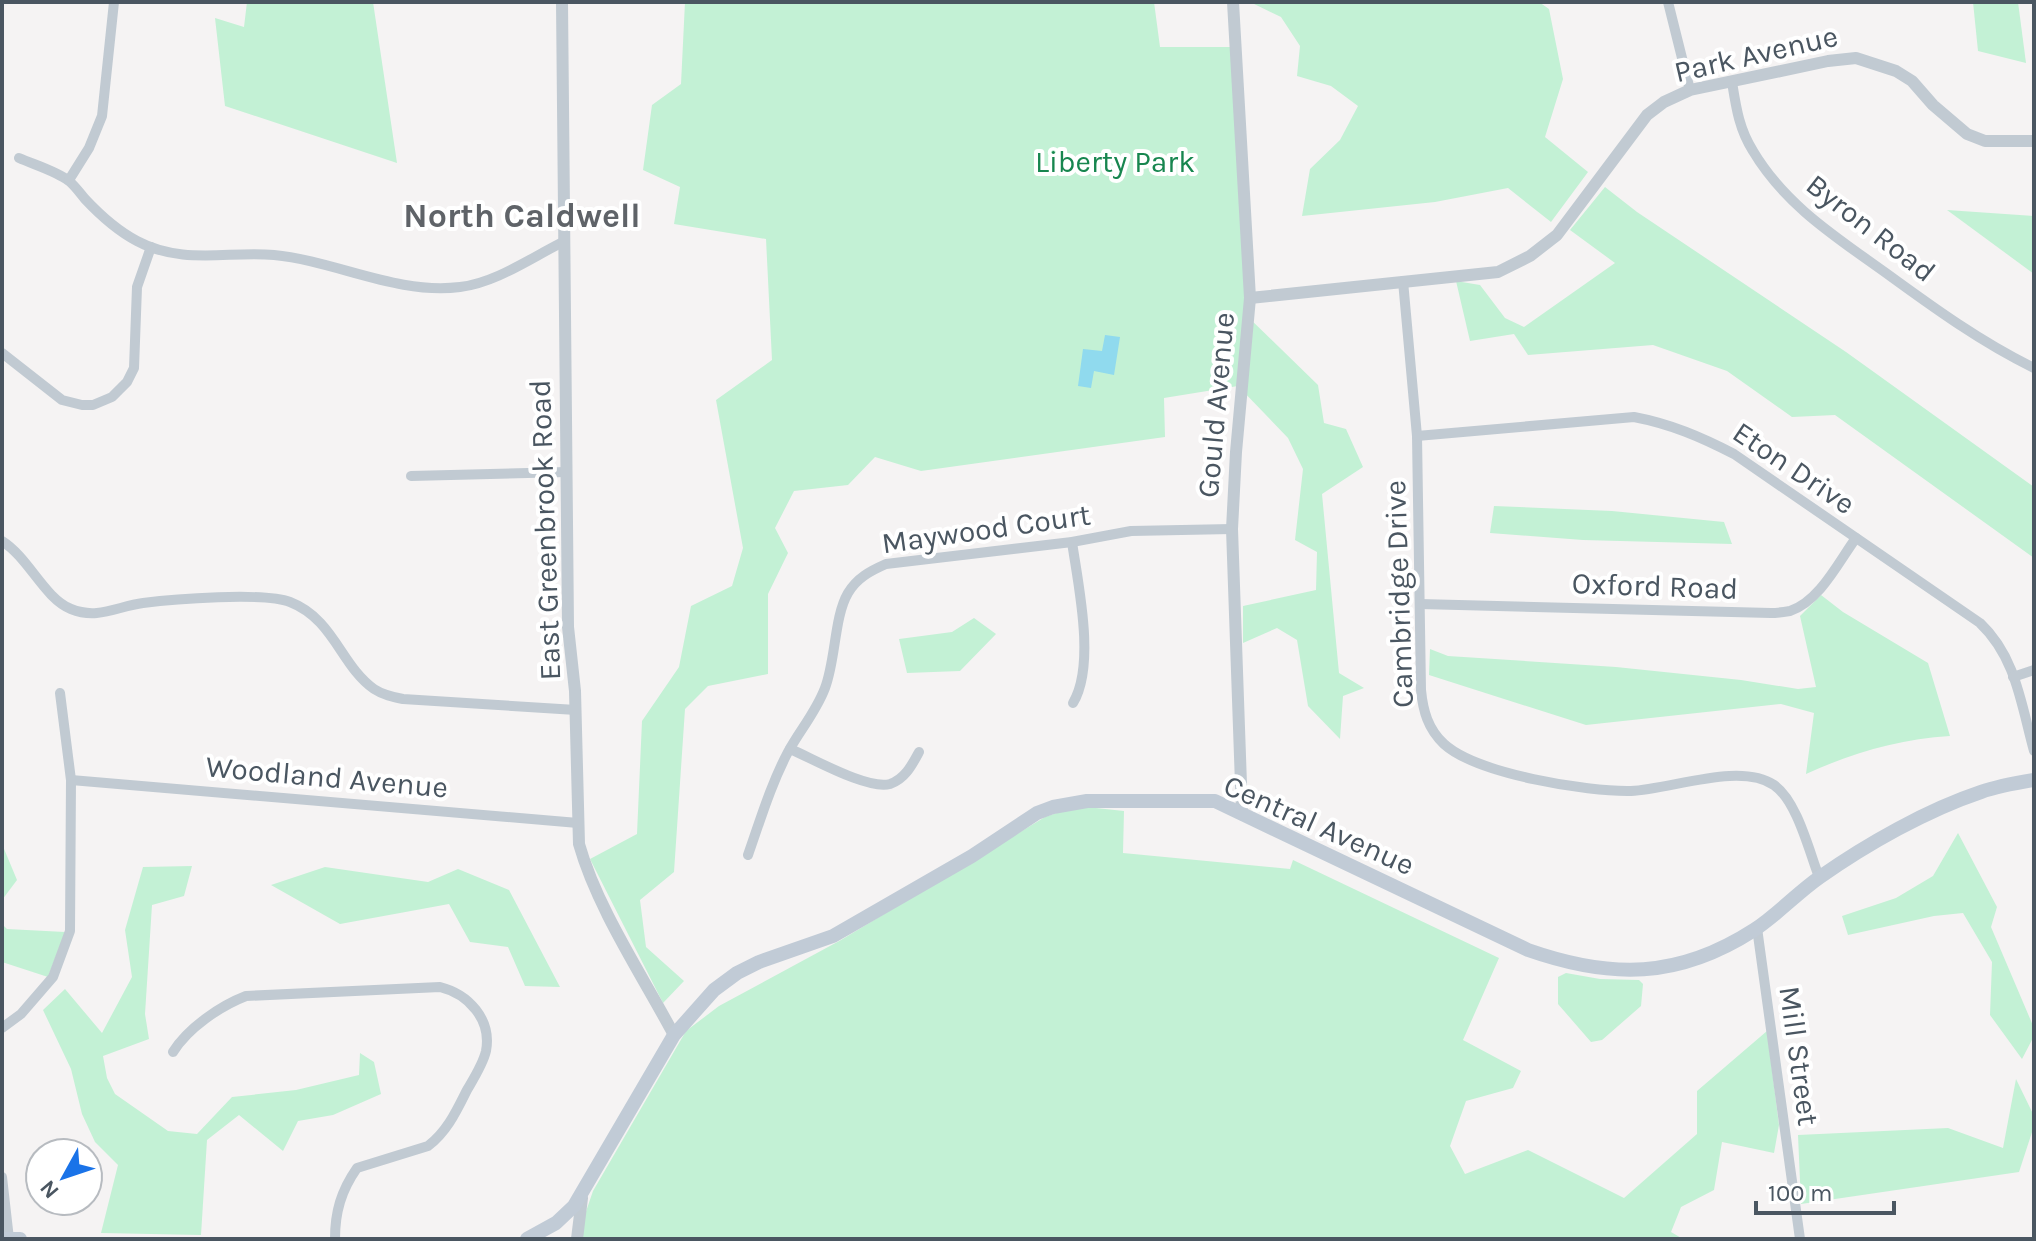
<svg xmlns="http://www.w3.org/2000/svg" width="2036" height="1241" viewBox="0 0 2036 1241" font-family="Karla,sans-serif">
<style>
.green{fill:#c3f1d5}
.water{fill:#90daee}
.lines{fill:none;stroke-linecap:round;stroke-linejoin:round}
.minor{stroke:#c1cad2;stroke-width:10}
.tertiary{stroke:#c1cad2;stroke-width:12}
.secondary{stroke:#c1cbd6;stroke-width:14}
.labels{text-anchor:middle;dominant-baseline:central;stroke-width:8;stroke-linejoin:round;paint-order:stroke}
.street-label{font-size:30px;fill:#4a5661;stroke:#fff}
.park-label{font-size:30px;fill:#17864f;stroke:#fff}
.quarter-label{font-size:34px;font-weight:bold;fill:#5f6368;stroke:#fff}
</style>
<rect width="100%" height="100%" fill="#f5f3f3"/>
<g class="green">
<polygon points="247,2 373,2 397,163 225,106 215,18 244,27"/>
<polygon points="685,2 1154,2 1160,47 1236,47 1246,315 1318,385 1324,423 1346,429 1363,467 1322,494 1339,673 1364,688 1343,696 1340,739 1308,706 1297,640 1277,628 1243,643 1243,606 1316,590 1317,552 1295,540 1303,469 1288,438 1238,386 1164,398 1165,437 921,471 875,457 848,485 794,491 775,528 788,553 768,594 768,674 708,686 685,709 674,872 640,900 646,947 684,981 663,1003 590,859 637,834 642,721 679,667 691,606 732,586 743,548 716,400 772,360 766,239 674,224 680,187 643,170 652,105 681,84"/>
<polygon points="1250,2 1539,2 1549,9 1563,79 1545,137 1588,172 1551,222 1508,188 1435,202 1302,216 1310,169 1340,140 1358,106 1331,86 1297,76 1300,46 1281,17"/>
<polygon points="1973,2 2018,2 2026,63 1978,51"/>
<polygon points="1605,187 1637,212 1846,352 2034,487 2034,558 1835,415 1792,417 1727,371 1653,345 1528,355 1514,334 1470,341 1456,281 1480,285 1505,318 1524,327 1615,263 1570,230"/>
<polygon points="1947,210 2034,216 2034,274"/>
<polygon points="1494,506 1612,511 1724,522 1732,544 1583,540 1490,533"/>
<path d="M1821,595L1843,612L1928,663L1950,736C1899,739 1852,753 1806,774L1814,713L1781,704L1586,725L1429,675L1430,649L1448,656L1616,667L1741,680L1798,689L1816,687L1800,616Z"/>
<polygon points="974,618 996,634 960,671 907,673 899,639 952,632"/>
<polygon points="1077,806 1124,811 1123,853 1290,869 1293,860 1499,958 1463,1040 1521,1071 1513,1088 1466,1101 1450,1146 1465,1174 1528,1150 1624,1198 1697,1134 1697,1091 1767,1031 1779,1125 1774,1153 1722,1142 1714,1190 1681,1207 1671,1232 1683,1239 584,1239 580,1229 593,1191 686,1031 719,1006 841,940 1045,817"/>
<polygon points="1958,833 1997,907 1991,927 2034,1028 2034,1036 2022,1059 1990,1015 1992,962 1963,913 1934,916 1848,935 1842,916 1896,898 1933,876"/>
<polygon points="2,844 17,880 2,900"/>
<polygon points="192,866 184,896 152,905 145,1014 149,1039 103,1056 107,1078 115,1094 168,1131 197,1134 232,1097 296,1090 359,1075 360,1053 374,1062 381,1094 333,1115 298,1121 283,1151 239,1115 207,1140 201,1235 101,1233 118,1165 95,1142 82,1114 71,1069 43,1010 65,989 102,1033 132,977 125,930 143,867"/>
<polygon points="325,867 428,882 458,869 509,890 560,987 525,986 508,947 470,942 449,904 340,924 271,885"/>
<polygon points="2,924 7,929 65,932 48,977 2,962"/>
<polygon points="1566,973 1600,979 1639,980 1643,984 1641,1006 1602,1040 1591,1042 1558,1004 1558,977"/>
<polygon points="2016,1079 2034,1116 2034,1126 2019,1172 1801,1204 1798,1135 1948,1128 2003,1148"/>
</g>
<polygon class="water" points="1105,335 1120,337 1114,375 1094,371 1091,388 1078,386 1083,349 1102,351"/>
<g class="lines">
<g class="minor">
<polyline points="1668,2 1690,90"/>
<path d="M1732,82C1736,107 1739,129 1753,151C1785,205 1836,237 1886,273C1934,308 1981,342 2034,368"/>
<path d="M19,158C35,165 56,171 69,181C75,186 80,193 85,199C100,215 118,231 137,241C182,265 227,251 274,255C336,261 397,295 460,287C496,283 532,257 565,241"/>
<polyline points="69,180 89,148 102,116 114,2"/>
<path d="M1403,281L1417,436L1421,690C1423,711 1428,729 1444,744C1477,774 1587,792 1631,791C1672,789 1740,762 1774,785C1797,801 1809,851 1819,877"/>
<polyline points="2,353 62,400 82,405 93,405 112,397 127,382 134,368 137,287 151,247"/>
<path d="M1417,436L1634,417C1671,424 1701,437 1734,454L1980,623C2016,657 2021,704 2034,751"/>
<polyline points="411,476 567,472"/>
<path d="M2,541C29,558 44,598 71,609C98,620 118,606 143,603C173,599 264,592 290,602C334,619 341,666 374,689C383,695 393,697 403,699L576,710"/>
<path d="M1072,542C1078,584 1096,665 1073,703"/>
<path d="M1420,604L1771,613C1777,613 1784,612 1790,611C1820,601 1839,561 1856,538"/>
<polyline points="2013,677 2034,670"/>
<path d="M790,749C812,758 867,790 890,784C905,779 912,765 919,752"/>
<polyline points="71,780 578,823"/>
<path d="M748,855C760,821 771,784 788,752C800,730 816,712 825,688C836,659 834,617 848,593C857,578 870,571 886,564L1072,542L1131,531L1232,529"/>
<polyline points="1757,928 1800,1239"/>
<polyline points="2,1028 21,1014 53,977 70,931 71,780 60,693"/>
<path d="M173,1052C188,1028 220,1006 246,996L440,987C468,994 492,1019 486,1051C483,1064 474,1078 467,1090C457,1110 447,1132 428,1146L357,1168C341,1191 335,1212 335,1239"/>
<polyline points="2,1177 9,1239"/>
</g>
<g class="tertiary">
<path d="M562,2L568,627L575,691L579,844C597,908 642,975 674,1035"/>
<polyline points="1233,2 1250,298 1236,452 1232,529 1242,813"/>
<polyline points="1250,298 1498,272 1530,256 1557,235 1647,115 1664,102 1690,90 1828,61 1856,58 1896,71 1912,81 1933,105 1967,134 1985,141 2034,141"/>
<polyline points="577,1239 582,1198"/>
</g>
<g class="secondary">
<polyline points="2,1239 20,1239"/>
<path d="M527,1239L556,1223L574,1206L674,1035L714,990L737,973L759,962L833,936L972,856L1037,813L1053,807L1087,801H1215L1528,950C1611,979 1678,979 1754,930C1777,915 1797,893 1820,877C1867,844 1927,810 1981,792C1998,786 2016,783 2034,780"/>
</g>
</g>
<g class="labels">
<g class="street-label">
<text transform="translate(1756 54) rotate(-13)">Park Avenue</text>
<text transform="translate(1871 228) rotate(38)">Byron Road</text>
<text transform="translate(1216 405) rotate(-85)">Gould Avenue</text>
<text transform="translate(1794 468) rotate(34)">Eton Drive</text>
<text transform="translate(986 529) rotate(-8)">Maywood Court</text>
<text transform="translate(545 530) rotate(-92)">East Greenbrook Road</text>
<text transform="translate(1655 586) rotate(2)">Oxford Road</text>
<text transform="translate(1399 594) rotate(-92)">Cambridge Drive</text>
<text transform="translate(327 777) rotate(5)">Woodland Avenue</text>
<text transform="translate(1319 825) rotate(24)">Central Avenue</text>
<text transform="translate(1799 1056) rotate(82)">Mill Street</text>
</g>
<g class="park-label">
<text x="1115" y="162">Liberty Park</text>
</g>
<g class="quarter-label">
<text x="522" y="216">North Caldwell</text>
</g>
</g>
<rect width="2036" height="1241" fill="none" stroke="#4a5661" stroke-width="8"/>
<g transform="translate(64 1177) rotate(230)"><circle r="38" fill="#ffffff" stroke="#b7bbc0" stroke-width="2"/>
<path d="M0-6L14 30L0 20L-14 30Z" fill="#1a73e8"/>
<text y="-12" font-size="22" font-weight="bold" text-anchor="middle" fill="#4a5661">N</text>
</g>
<path d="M1756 1201v12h138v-12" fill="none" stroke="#4a5661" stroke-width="4"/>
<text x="1768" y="1201" font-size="24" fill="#4a5661" stroke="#ffffff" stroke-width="6" paint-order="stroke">100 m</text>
</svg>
